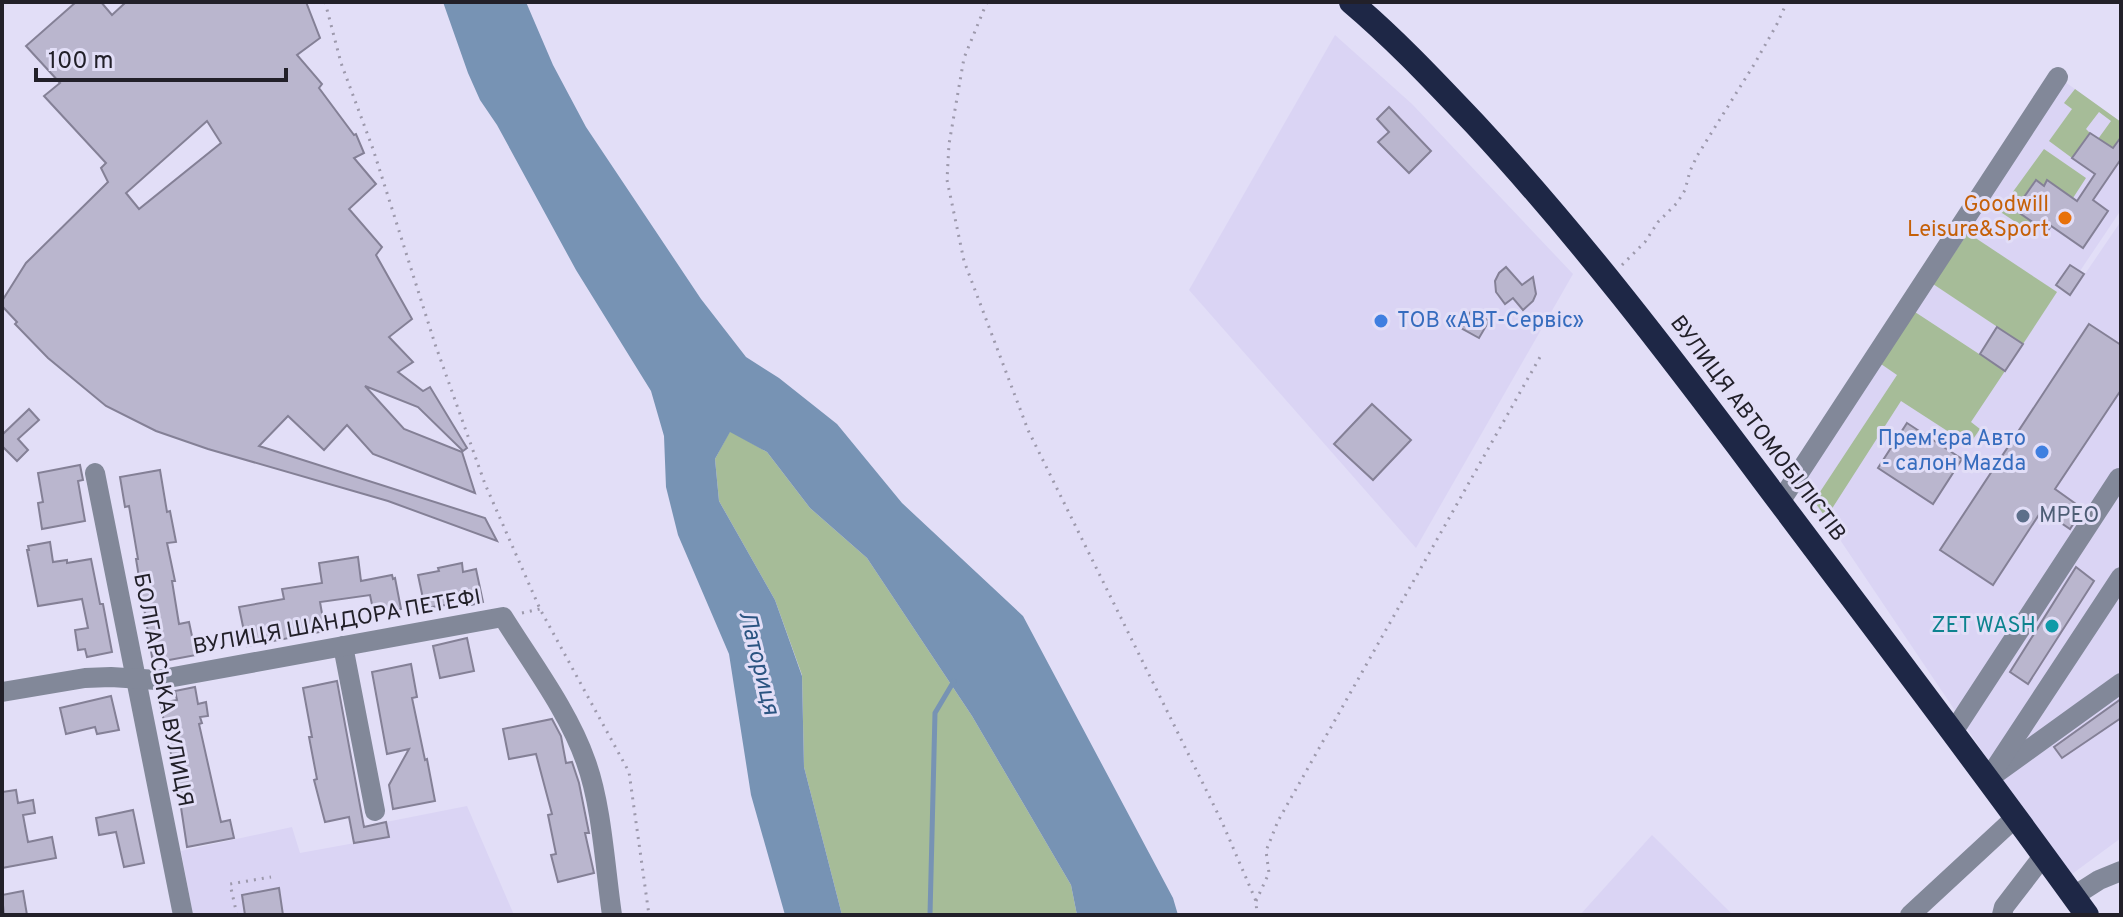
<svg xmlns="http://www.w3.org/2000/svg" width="2123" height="917" viewBox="0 0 2123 917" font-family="Overpass,sans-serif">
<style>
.built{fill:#dad4f4}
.green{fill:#a6bc98}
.water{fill:#7793b4}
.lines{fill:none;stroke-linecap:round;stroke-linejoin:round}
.stream{stroke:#7793b4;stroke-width:5}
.building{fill:#bab6ce;stroke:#848096;stroke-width:2;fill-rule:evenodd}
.path{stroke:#9d99ac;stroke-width:3;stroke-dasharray:2 6;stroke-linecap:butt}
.minor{stroke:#828899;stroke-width:20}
.highway{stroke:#1e2746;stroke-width:24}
.food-dot{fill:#e8710a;stroke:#e2def7;stroke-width:3}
.shop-dot{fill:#3f7fe0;stroke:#e2def7;stroke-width:3}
.service-dot{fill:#5c6f8a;stroke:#e2def7;stroke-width:3}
.culture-dot{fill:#0f9aa8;stroke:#e2def7;stroke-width:3}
.labels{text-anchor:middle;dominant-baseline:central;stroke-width:6;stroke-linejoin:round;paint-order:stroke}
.food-label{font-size:22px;fill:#c56008;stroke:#e2def7;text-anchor:end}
.shop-label{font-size:22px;fill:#366cbe;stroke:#e2def7;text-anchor:start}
.street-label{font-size:22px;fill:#222029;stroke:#e2def7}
.service-label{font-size:22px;fill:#4e5e75;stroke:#e2def7;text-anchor:start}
.culture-label{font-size:22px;fill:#0d838f;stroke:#e2def7;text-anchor:end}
.water-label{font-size:24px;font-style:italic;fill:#2b5481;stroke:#e2def7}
</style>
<rect width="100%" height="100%" fill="#e2def7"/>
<g class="built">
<polygon points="1335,35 1412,104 1573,274 1416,548 1189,290"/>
<polygon points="2054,74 2121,122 2121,210 2080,271 2085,274 2121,221 2121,838 2072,874 1993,767 1826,519 1822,524 1788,479"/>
<polygon points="467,806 514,915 193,915 181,851 292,827 300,853 388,837 386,822"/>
<polygon points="1652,835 1733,915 1580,915"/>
</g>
<g class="green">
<polygon points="2075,89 2121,122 2121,142 2118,140 2113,148 2098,139 2111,121 2099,112 2086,129 2090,133 2072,158 2049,141 2072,109 2064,103"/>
<polygon points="2044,149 2086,178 2073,198 2048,181 2044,186 2035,180 2015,210 2040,227 2035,235 1999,211"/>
<polygon points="1968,233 2057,292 2023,344 1933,284"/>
<polygon points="1915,312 2005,371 1971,422 1980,429 1969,445 1901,401 1826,518 1814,501 1897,375 1881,364"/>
<polygon points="730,431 767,452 810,508 867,558 972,716 1071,885 1077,915 842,915 804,767 802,675 775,600 719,501 715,459"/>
</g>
<polygon class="water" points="443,2 526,2 553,65 586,127 701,299 746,357 779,378 837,424 902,503 1023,616 1173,898 1178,915 1077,915 1071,885 972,716 867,558 810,508 767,452 730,432 715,459 719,501 775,600 802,676 804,767 842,915 785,915 751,795 729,654 678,535 666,487 664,436 651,391 576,270 497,125 480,100 468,73"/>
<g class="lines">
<polyline class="stream" points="930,915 935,713 954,681"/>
</g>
<g class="building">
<path d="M76,2H101L112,15L126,2H306L320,38L297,55L322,84L319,88L354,135L356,134L364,153L354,158L376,184L349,209L382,247L376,255L412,319L389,337L413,362L398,372L423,391L430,387L467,448L463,451L418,407L365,386L404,429L462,452L475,493L373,454L347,425L324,450L288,416L259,446L485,518L497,541L388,501L208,449L156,431L106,406L48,358L15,324L17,322L2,306V301L26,263L108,182L101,168L106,163L44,96L60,83L26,46ZM207,121L221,143L139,209L126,193Z"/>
<polygon points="1389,107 1431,151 1409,173 1378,142 1389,132 1377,119"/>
<polygon points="2090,133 2113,148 2121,137 2121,159 2093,200 2108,211 2083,248 2051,226 2047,232 2015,210 2036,180 2044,186 2047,180 2077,201 2095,174 2072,158"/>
<polygon points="2070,265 2084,274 2070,295 2056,285"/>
<polygon points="1506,267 1522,285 1533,277 1536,294 1533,301 1523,310 1513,298 1505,304 1496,292 1495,281 1499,273"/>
<polygon points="1471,311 1489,321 1479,338 1461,328"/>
<polygon points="2089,324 2121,345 2121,390 2055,489 2083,509 2070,529 2042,510 1993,585 1940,550"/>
<polygon points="1997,327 2023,344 2005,371 1980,354"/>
<polygon points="1372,404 1411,440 1373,480 1334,444"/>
<polygon points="29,409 39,420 18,439 28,450 17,461 2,446 2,435"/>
<polygon points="1907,423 1962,459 1933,504 1878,468"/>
<polygon points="80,465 83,480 78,481 85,521 42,529 38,503 43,502 38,473"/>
<polygon points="160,470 167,512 170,511 176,542 167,543 175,581 172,581 179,624 189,622 196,655 153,663 136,559 138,559 129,506 125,507 120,477"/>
<polygon points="50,542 53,562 67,560 67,563 91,559 100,604 103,604 112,652 87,657 85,649 78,650 75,630 88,628 82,599 38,606 27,550 29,550 28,546"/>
<polygon points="358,557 361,581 392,575 393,579 395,578 401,609 374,614 370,595 320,602 325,631 247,646 239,607 284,599 282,589 322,583 319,563"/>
<polygon points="462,563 463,572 476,569 483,602 471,605 470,602 453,606 452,604 425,608 418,575 439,571 438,568"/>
<polygon points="2076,567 2094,581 2028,684 2010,672"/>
<polygon points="467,638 474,671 440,678 433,646"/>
<polygon points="411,664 417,697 412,698 425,760 427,759 435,801 393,809 389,785 409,749 387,754 372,672"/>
<polygon points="337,681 364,827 386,822 389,837 354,843 349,817 325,822 314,780 317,779 309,737 312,737 303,688"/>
<polygon points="195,687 198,704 206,702 208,716 200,717 202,723 199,724 221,822 230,820 234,838 187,847 177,781 160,703 177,700 175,691"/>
<polygon points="111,696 119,730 97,734 95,727 66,734 60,708"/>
<polygon points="2121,699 2121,718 2062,758 2054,747"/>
<polygon points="552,719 561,736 566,763 572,762 579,783 589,833 585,833 594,873 558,882 551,855 556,854 548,815 552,814 536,754 509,759 503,729"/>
<polygon points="16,790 18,803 33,800 35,813 23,815 28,842 52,837 56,858 2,868 2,792"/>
<polygon points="133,810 144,863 124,867 116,832 99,835 96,818"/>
<polygon points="279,888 283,915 245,915 242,895"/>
<polygon points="23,891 27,915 4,915 2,895"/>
</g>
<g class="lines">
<g class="path">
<polyline points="325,2 341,63 373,149 435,344 485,484 540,609 629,772 649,915"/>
<polyline points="987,2 964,58 949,144 947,180 964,261 1028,430 1222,822 1256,901 1257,915"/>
<polyline points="1622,265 1645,242 1658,222 1677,203 1685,190 1690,171 1697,156 1755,63 1777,24 1787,2"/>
<polyline points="522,613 540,609"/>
<polyline points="1256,901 1269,873 1266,851 1278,821 1540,357"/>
<polyline points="237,915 230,884 271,877"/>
</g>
<g class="minor">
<polyline points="95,473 183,915"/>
<polyline points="1780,502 2058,77"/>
<polyline points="343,646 375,811"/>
<path d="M2,692L85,678L111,677L157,680L503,617C531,662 569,712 586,762C602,806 605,868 612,915"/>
<polyline points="1953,732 2119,478"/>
<polyline points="1998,772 2121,683"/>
<polyline points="1988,779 2121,577"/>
<polyline points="2074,896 2099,880 2121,871"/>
<polyline points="1910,915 2016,817"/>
<polyline points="2002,915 2004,907 2044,855"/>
</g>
<path class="highway" d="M1351,2C1396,40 1436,83 1476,125C1578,235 1669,354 1758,473C1868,620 1980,766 2087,915"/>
</g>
<circle class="food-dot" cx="2065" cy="218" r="8"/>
<g class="shop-dot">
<circle cx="1381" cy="321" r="8"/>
<circle cx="2042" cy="452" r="8"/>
</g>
<circle class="service-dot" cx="2023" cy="516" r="8"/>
<circle class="culture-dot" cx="2052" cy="626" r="8"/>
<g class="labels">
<g class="food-label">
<text x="2049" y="205">Goodwill<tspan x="2049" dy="25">Leisure&amp;Sport</tspan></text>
</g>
<g class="shop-label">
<text x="1397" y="321">ТОВ «АВТ-Сервіс»</text>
<text x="2026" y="439" text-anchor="end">Прем'єра Авто<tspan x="2026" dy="25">- салон Mazda</tspan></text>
</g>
<g class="street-label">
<text transform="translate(1757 429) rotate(53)">ВУЛИЦЯ АВТОМОБІЛІСТІВ</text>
<text transform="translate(337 623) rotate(-10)">ВУЛИЦЯ ШАНДОРА ПЕТЕФІ</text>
<text transform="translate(162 690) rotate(79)">БОЛГАРСЬКА ВУЛИЦЯ</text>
</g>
<g class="service-label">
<text x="2039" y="516">МРЕО</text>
</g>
<g class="culture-label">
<text x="2036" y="626">ZET WASH</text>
</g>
<g class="water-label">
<text transform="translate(758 663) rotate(76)">Латориця</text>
</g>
</g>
<rect width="2123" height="917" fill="none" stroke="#222029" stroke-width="8"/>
<path d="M36 68v12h250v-12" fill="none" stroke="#222029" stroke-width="4"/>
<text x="48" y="68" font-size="24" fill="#222029" stroke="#e2def7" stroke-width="6" paint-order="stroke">100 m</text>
</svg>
